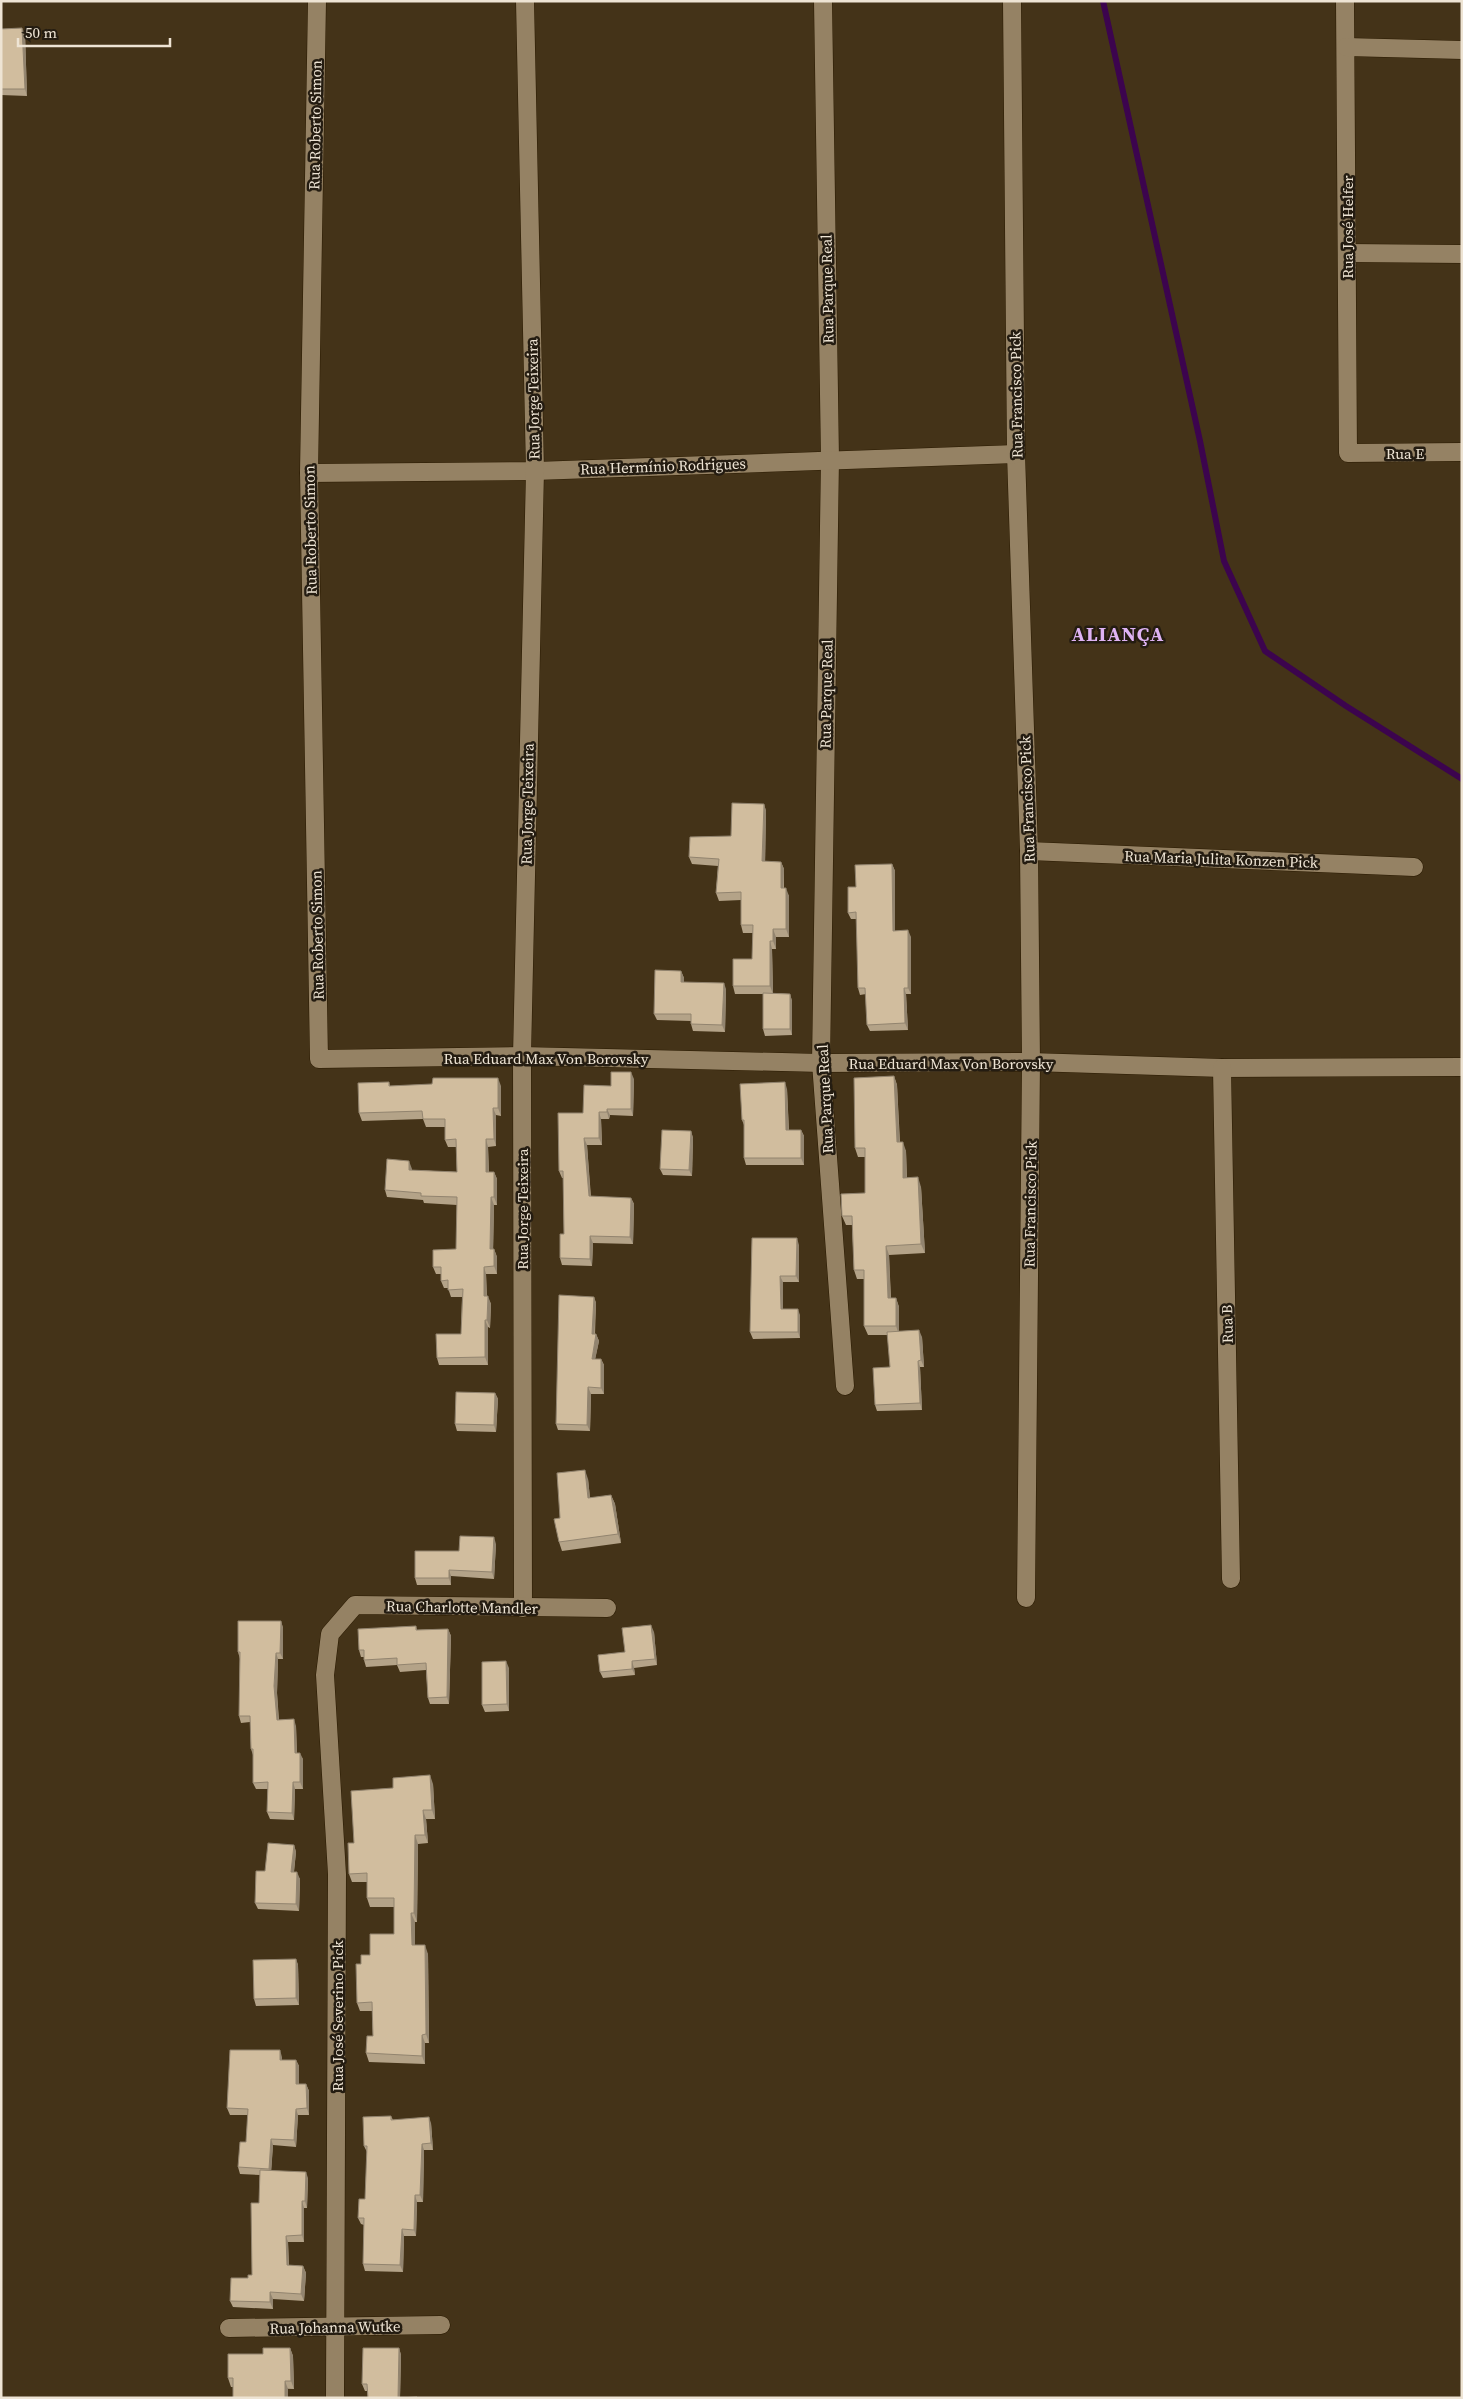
<svg xmlns="http://www.w3.org/2000/svg" width="1463" height="2399" viewBox="0 0 1463 2399" font-family="'Source Serif 4',serif">
<style>
.lines{fill:none;stroke-linecap:round;stroke-linejoin:round}
.stream{stroke:#3c044e;stroke-width:6}
.minor-casing{stroke:#2a1a00;stroke-width:19}
.minor{stroke:#958264;stroke-width:18}
.wall{fill:#b4a388}
.shaded-wall{fill:#92846f}
.building{fill:#d1bd9e;stroke:#92846f}
.labels{text-anchor:middle;dominant-baseline:central;stroke-width:5;stroke-linejoin:round;paint-order:stroke}
.street-label{font-size:15px;fill:#eee4d4;stroke:#241c11}
.district-label{font-size:20px;font-weight:bold;letter-spacing:1px;fill:#dfb3f4;stroke:#241c11}
</style>
<rect width="100%" height="100%" fill="#443318"/>
<g class="lines">
<polyline class="stream" points="1103,1 1200,441 1224,561 1265,651 1346,706 1462,779"/>
<defs>
<g id="minor">
<polyline points="317,1 309,473 319,1059 522,1056 821,1063 1031,1062 1222,1068 1462,1067"/>
<polyline points="823,1 830,459 821,1063 845,1386"/>
<polyline points="1012,1 1016,454 1029,851 1031,1062 1026,1598"/>
<polyline points="1345,1 1348,453 1462,452"/>
<polyline points="1346,47 1462,50"/>
<polyline points="1347,253 1462,254"/>
<polyline points="309,473 535,471 1016,454"/>
<polyline points="1029,851 1414,867"/>
<polyline points="1222,1068 1231,1579"/>
<polyline points="523,1608 522,1056 535,471 525,1"/>
<polyline points="229,2328 441,2325"/>
<polyline points="335,2398 337,1874 325,1675 330,1634 355,1605 607,1608"/>
</g>
</defs>
<use href="#minor" class="minor-casing"/>
<use href="#minor" class="minor"/>
</g>
<g class="wall">
<polygon points="1,29 25,34 27,96 1,95"/>
<polygon points="764,804 766,811 765,861 781,862 784,869 784,888 789,896 789,937 776,937 776,949 772,949 773,993 790,994 792,1001 792,1035 765,1036 763,1029 763,994 735,994 733,986 752,959 753,933 743,933 741,925 741,900 719,901 716,893 718,866 692,864 689,857 731,836"/>
<polygon points="892,864 895,871 895,931 911,937 911,994 906,994 908,1030 870,1031 867,1025 866,994 860,995 858,988 857,919 851,919 848,913 856,887"/>
<polygon points="681,971 684,978 684,982 726,989 725,1032 693,1031 691,1024 691,1021 657,1020 654,1014"/>
<polygon points="894,1076 897,1085 900,1142 906,1151 907,1178 921,1187 925,1253 889,1255 891,1298 896,1298 899,1307 899,1331 922,1337 924,1367 920,1367 922,1410 877,1411 875,1405 890,1367 888,1335 868,1335 864,1326 864,1279 857,1279 854,1270 852,1225 846,1225 842,1216 865,1193 865,1157 858,1157 855,1148"/>
<polygon points="634,1079 633,1116 610,1115 609,1119 601,1119 602,1145 587,1145 591,1197 631,1198 634,1204 633,1244 593,1243 592,1266 562,1265 560,1258 564,1234 563,1178 562,1178 559,1171 583,1113 611,1086"/>
<polygon points="389,1082 390,1086 501,1086 501,1116 496,1115 496,1146 488,1147 489,1172 494,1172 497,1179 497,1205 494,1205 493,1249 494,1249 497,1257 497,1274 486,1274 487,1296 491,1304 490,1328 488,1327 488,1365 439,1365 437,1358 461,1334 462,1297 451,1297 448,1288 444,1288 441,1281 441,1274 436,1274 433,1267 456,1249 457,1205 424,1203 423,1200 387,1197 385,1190 412,1169 412,1170 457,1172 456,1147 448,1147 445,1140 445,1127 426,1127 423,1119 362,1121 359,1113"/>
<polygon points="787,1089 789,1130 801,1130 804,1136 804,1165 746,1165 744,1158 744,1125 742,1120"/>
<polygon points="691,1131 693,1138 692,1176 663,1175 660,1169"/>
<polygon points="752,1238 799,1245 799,1282 783,1282 783,1309 800,1315 800,1338 753,1339 750,1332"/>
<polygon points="594,1297 596,1303 595,1334 596,1334 599,1341 595,1359 601,1359 604,1365 604,1394 591,1394 590,1431 558,1430 556,1424"/>
<polygon points="495,1393 498,1399 496,1432 457,1431 455,1424"/>
<polygon points="588,1479 590,1498 611,1495 615,1504 621,1543 562,1551 559,1542 560,1518"/>
<polygon points="496,1544 494,1579 451,1576 451,1585 417,1585 415,1578 459,1551"/>
<polygon points="281,1621 283,1628 283,1659 278,1659 277,1693 279,1720 296,1726 297,1753 303,1759 303,1789 295,1789 294,1820 270,1819 267,1812 268,1789 256,1789 253,1783 253,1755 251,1749 250,1722 241,1723 239,1716 240,1659 238,1652"/>
<polygon points="416,1626 417,1630 448,1629 451,1636 449,1704 430,1704 428,1698 426,1670 400,1672 397,1665 366,1667 364,1660 364,1657 361,1657 359,1650"/>
<polygon points="654,1632 657,1665 634,1668 635,1675 603,1678 600,1672 625,1652"/>
<polygon points="509,1668 509,1711 485,1712 482,1705"/>
<polygon points="433,1784 435,1819 426,1819 428,1843 418,1844 417,1922 415,1922 415,1945 428,1954 429,2043 425,2043 425,2064 369,2062 366,2053 373,2036 372,2011 360,2011 357,2003 361,1964 370,1955 394,1934 394,1907 370,1907 367,1898 367,1882 352,1882 349,1874 354,1843 393,1788"/>
<polygon points="294,1845 296,1852 294,1872 300,1879 299,1911 258,1909 255,1903 265,1871"/>
<polygon points="296,1959 298,1965 299,2005 256,2006 254,1999"/>
<polygon points="282,2057 282,2060 296,2060 299,2066 299,2084 306,2084 309,2091 309,2115 298,2115 296,2147 273,2145 271,2171 308,2178 307,2208 304,2208 304,2242 288,2242 289,2265 303,2266 306,2273 304,2301 273,2299 273,2309 233,2307 230,2301 248,2278 252,2275 259,2203 260,2175 240,2174 238,2167 246,2142 248,2115 230,2115 227,2108"/>
<polygon points="391,2116 393,2120 431,2123 433,2150 424,2150 423,2202 417,2202 416,2236 404,2236 403,2272 365,2271 363,2264 364,2225 361,2224 358,2218 365,2199 367,2152 364,2146"/>
<polygon points="290,2348 293,2356 294,2389 231,2387 228,2378 263,2354"/>
<polygon points="399,2348 401,2355 400,2398 368,2398 367,2391 365,2391 362,2384"/>
</g>
<g class="shaded-wall">
<polygon points="22,28 25,34 27,96 25,89"/>
<polygon points="764,804 766,811 765,869 762,861"/>
<polygon points="781,862 784,869 783,896 781,888"/>
<polygon points="892,864 895,871 895,938 893,931"/>
<polygon points="786,888 789,896 789,937 786,929"/>
<polygon points="773,929 776,937 776,949 773,941"/>
<polygon points="908,930 911,937 911,994 908,988"/>
<polygon points="770,941 772,949 773,994 770,986"/>
<polygon points="681,971 684,978 684,988 681,982"/>
<polygon points="724,983 726,989 725,1032 722,1025"/>
<polygon points="904,988 906,994 908,1030 905,1023"/>
<polygon points="790,994 792,1001 792,1035 790,1029"/>
<polygon points="631,1072 634,1079 633,1116 631,1109"/>
<polygon points="894,1076 897,1085 900,1151 897,1142"/>
<polygon points="498,1078 501,1086 501,1116 498,1108"/>
<polygon points="785,1082 787,1089 789,1136 786,1130"/>
<polygon points="493,1108 496,1115 496,1146 494,1139"/>
<polygon points="607,1109 610,1115 609,1119 607,1112"/>
<polygon points="599,1112 601,1119 602,1145 599,1138"/>
<polygon points="801,1130 804,1136 804,1165 801,1158"/>
<polygon points="691,1131 693,1138 692,1176 689,1170"/>
<polygon points="584,1138 587,1145 591,1203 589,1196"/>
<polygon points="486,1139 488,1147 489,1179 486,1172"/>
<polygon points="903,1142 906,1151 907,1187 903,1178"/>
<polygon points="409,1161 412,1169 411,1178 409,1170"/>
<polygon points="494,1172 497,1179 497,1205 494,1197"/>
<polygon points="918,1177 921,1187 925,1253 921,1244"/>
<polygon points="491,1197 494,1205 493,1257 490,1249"/>
<polygon points="631,1198 634,1204 633,1244 630,1237"/>
<polygon points="590,1236 593,1243 592,1266 590,1259"/>
<polygon points="797,1238 799,1245 799,1282 796,1276"/>
<polygon points="886,1246 889,1255 891,1307 888,1298"/>
<polygon points="494,1249 497,1257 497,1274 494,1266"/>
<polygon points="484,1267 486,1274 487,1304 484,1296"/>
<polygon points="780,1276 783,1282 783,1315 781,1309"/>
<polygon points="488,1296 491,1304 490,1328 487,1320"/>
<polygon points="594,1297 596,1303 594,1340 592,1334"/>
<polygon points="896,1298 899,1307 899,1335 896,1326"/>
<polygon points="798,1309 800,1315 800,1338 798,1332"/>
<polygon points="485,1320 488,1327 488,1365 485,1357"/>
<polygon points="919,1330 922,1337 924,1367 921,1360"/>
<polygon points="596,1334 599,1341 594,1365 592,1359"/>
<polygon points="601,1359 604,1365 604,1394 601,1388"/>
<polygon points="918,1361 920,1367 922,1410 920,1403"/>
<polygon points="588,1387 591,1394 590,1431 587,1425"/>
<polygon points="495,1393 498,1399 496,1432 494,1425"/>
<polygon points="585,1470 588,1479 591,1507 588,1498"/>
<polygon points="611,1495 615,1504 621,1543 618,1534"/>
<polygon points="494,1537 496,1544 494,1579 492,1572"/>
<polygon points="449,1570 451,1576 451,1585 449,1578"/>
<polygon points="281,1621 283,1628 283,1659 280,1653"/>
<polygon points="651,1625 654,1632 657,1665 655,1659"/>
<polygon points="448,1629 451,1636 449,1704 447,1697"/>
<polygon points="276,1653 278,1659 277,1693 279,1726 277,1720 274,1686"/>
<polygon points="506,1661 509,1668 509,1711 507,1704"/>
<polygon points="632,1661 634,1668 635,1675 632,1669"/>
<polygon points="294,1719 296,1726 297,1759 295,1753"/>
<polygon points="300,1753 303,1759 303,1789 300,1782"/>
<polygon points="430,1775 433,1784 435,1819 432,1810"/>
<polygon points="293,1782 295,1789 294,1820 292,1813"/>
<polygon points="423,1810 426,1819 428,1843 425,1835"/>
<polygon points="415,1835 418,1844 417,1922 414,1913"/>
<polygon points="294,1845 296,1852 293,1879 291,1872"/>
<polygon points="297,1872 300,1879 299,1911 296,1904"/>
<polygon points="411,1913 415,1922 415,1954 412,1945"/>
<polygon points="425,1945 428,1954 429,2043 426,2034"/>
<polygon points="296,1959 298,1965 299,2005 296,1998"/>
<polygon points="422,2035 425,2043 425,2064 422,2056"/>
<polygon points="280,2050 282,2057 282,2067 280,2060"/>
<polygon points="296,2060 299,2066 299,2091 296,2084"/>
<polygon points="306,2084 309,2091 309,2115 307,2108"/>
<polygon points="296,2109 298,2115 296,2147 294,2140"/>
<polygon points="429,2117 431,2123 433,2150 431,2143"/>
<polygon points="271,2139 273,2145 271,2175 269,2169"/>
<polygon points="422,2144 424,2150 423,2202 420,2195"/>
<polygon points="306,2172 308,2178 307,2208 305,2201"/>
<polygon points="415,2195 417,2202 416,2236 414,2230"/>
<polygon points="302,2201 304,2208 304,2242 302,2235"/>
<polygon points="402,2229 404,2236 403,2272 400,2265"/>
<polygon points="286,2236 288,2242 289,2272 287,2265"/>
<polygon points="303,2266 306,2273 304,2301 301,2294"/>
<polygon points="270,2292 273,2299 273,2309 270,2302"/>
<polygon points="290,2348 293,2356 294,2389 291,2381"/>
<polygon points="399,2348 401,2355 400,2398 398,2398"/>
<polygon points="285,2381 288,2389 288,2398 285,2398"/>
</g>
<g class="building">
<polygon points="22,28 25,89 1,89 1,29"/>
<polygon points="732,803 764,804 762,861 781,862 781,888 786,888 786,929 773,929 773,941 770,941 770,986 733,986 733,959 752,959 753,925 741,925 741,892 716,893 719,859 689,857 690,837 731,836"/>
<polygon points="892,864 893,931 908,930 908,988 904,988 905,1023 867,1025 865,988 858,988 856,912 848,913 848,887 856,887 855,865"/>
<polygon points="655,970 681,971 681,982 724,983 722,1025 691,1024 691,1014 654,1014"/>
<polygon points="763,993 790,994 790,1029 763,1029"/>
<polygon points="611,1072 631,1072 631,1109 607,1109 607,1112 599,1112 599,1138 584,1138 589,1196 631,1198 630,1237 590,1236 590,1259 560,1258 560,1234 564,1234 563,1171 559,1171 558,1113 583,1113 584,1085 611,1086"/>
<polygon points="894,1076 897,1142 903,1142 903,1178 918,1177 921,1244 886,1246 888,1298 896,1298 896,1326 864,1326 864,1270 854,1270 852,1216 842,1216 841,1194 865,1193 865,1148 855,1148 854,1078"/>
<polygon points="433,1078 498,1078 498,1108 493,1108 494,1139 486,1139 486,1172 494,1172 494,1197 491,1197 490,1249 494,1249 494,1266 484,1267 484,1296 488,1296 487,1320 485,1320 485,1357 437,1358 436,1334 461,1334 463,1289 448,1290 448,1280 441,1281 441,1267 433,1267 433,1250 456,1249 457,1197 421,1196 421,1193 385,1190 387,1159 409,1161 409,1170 457,1172 456,1139 445,1140 445,1119 423,1119 422,1111 359,1113 358,1083 389,1082 389,1086 432,1084"/>
<polygon points="785,1082 786,1130 801,1130 801,1158 744,1158 744,1120 742,1120 740,1084"/>
<polygon points="662,1130 691,1131 689,1170 660,1169"/>
<polygon points="752,1238 797,1238 796,1276 780,1276 781,1309 798,1309 798,1332 750,1332"/>
<polygon points="559,1295 594,1297 592,1334 596,1334 592,1359 601,1359 601,1388 588,1387 587,1425 556,1424"/>
<polygon points="919,1330 921,1360 918,1361 920,1403 875,1405 873,1368 890,1367 887,1332"/>
<polygon points="456,1392 495,1393 494,1425 455,1424"/>
<polygon points="585,1470 588,1498 611,1495 618,1534 559,1542 554,1519 560,1518 557,1473"/>
<polygon points="460,1536 494,1537 492,1572 449,1570 449,1578 415,1578 415,1551 459,1551"/>
<polygon points="238,1621 281,1621 280,1653 276,1653 274,1686 277,1720 294,1719 295,1753 300,1753 300,1782 293,1782 292,1813 267,1812 268,1782 253,1783 253,1749 251,1749 250,1716 239,1716 240,1652 238,1652"/>
<polygon points="651,1625 655,1659 632,1661 632,1669 600,1672 598,1655 625,1652 622,1628"/>
<polygon points="416,1626 416,1630 448,1629 447,1697 428,1698 426,1663 397,1665 397,1658 364,1660 364,1650 359,1650 358,1629"/>
<polygon points="506,1661 507,1704 482,1705 482,1662"/>
<polygon points="430,1775 432,1810 423,1810 425,1835 415,1835 414,1913 411,1913 412,1945 425,1945 426,2034 422,2035 422,2056 366,2053 367,2036 373,2036 372,2002 357,2003 356,1964 361,1964 361,1955 370,1955 370,1934 394,1934 394,1898 367,1898 367,1873 349,1874 348,1843 354,1843 351,1791 393,1788 393,1778"/>
<polygon points="268,1843 294,1845 291,1872 297,1872 296,1904 255,1903 256,1871 265,1871"/>
<polygon points="296,1959 296,1998 254,1999 253,1960"/>
<polygon points="230,2050 280,2050 280,2060 296,2060 296,2084 306,2084 307,2108 296,2109 294,2140 271,2139 269,2169 238,2167 240,2142 246,2142 248,2109 227,2108"/>
<polygon points="391,2116 391,2120 429,2117 431,2143 422,2144 420,2195 415,2195 414,2230 402,2229 400,2265 363,2264 364,2218 358,2218 359,2199 365,2199 367,2146 364,2146 363,2117"/>
<polygon points="260,2170 306,2172 305,2201 302,2201 302,2235 286,2236 287,2265 303,2266 301,2294 270,2292 270,2302 230,2301 231,2278 248,2278 248,2275 252,2275 251,2203 259,2203"/>
<polygon points="263,2348 290,2348 291,2381 285,2381 285,2398 233,2398 233,2378 228,2378 228,2354 263,2354"/>
<polygon points="363,2348 399,2348 398,2398 417,2397 417,2398 368,2398 367,2384 362,2384"/>
</g>
<g class="labels">
<g class="street-label">
<text transform="translate(315 125) rotate(-89)">Rua Roberto Simon</text>
<text transform="translate(1347 227) rotate(-90)">Rua José Helfer</text>
<text transform="translate(827 289) rotate(-91)">Rua Parque Real</text>
<text transform="translate(1016 395) rotate(-91)">Rua Francisco Pick</text>
<text transform="translate(533 399) rotate(-91)">Rua Jorge Teixeira</text>
<text x="1405" y="453">Rua E</text>
<text transform="translate(663 466) rotate(-2)">Rua Hermínio Rodrigues</text>
<text transform="translate(310 530) rotate(-91)">Rua Roberto Simon</text>
<text transform="translate(826 694) rotate(-89)">Rua Parque Real</text>
<text transform="translate(1027 799) rotate(-92)">Rua Francisco Pick</text>
<text transform="translate(527 804) rotate(-89)">Rua Jorge Teixeira</text>
<text transform="translate(1221 859) rotate(2)">Rua Maria Julita Konzen Pick</text>
<text transform="translate(317 935) rotate(-91)">Rua Roberto Simon</text>
<text x="546" y="1058">Rua Eduard Max Von Borovsky</text>
<text x="951" y="1063">Rua Eduard Max Von Borovsky</text>
<text transform="translate(825 1099) rotate(-93)">Rua Parque Real</text>
<text transform="translate(1030 1204) rotate(-89)">Rua Francisco Pick</text>
<text transform="translate(522 1209) rotate(-90)">Rua Jorge Teixeira</text>
<text transform="translate(1227 1324) rotate(-91)">Rua B</text>
<text transform="translate(462 1607) rotate(1)">Rua Charlotte Mandler</text>
<text transform="translate(337 2016) rotate(-90)">Rua José Severino Pick</text>
<text transform="translate(335 2327) rotate(-1)">Rua Johanna Wutke</text>
</g>
<g class="district-label">
<text x="1118" y="634">ALIANÇA</text>
</g>
</g>
<rect width="1463" height="2399" fill="none" stroke="#eee4d4" stroke-width="5"/>
<path d="M18 38v8h152v-8" fill="none" stroke="#eee4d4" stroke-width="2.5"/>
<text x="25" y="38" font-size="15" fill="#eee4d4" stroke="#241c11" stroke-width="4" paint-order="stroke">50 m</text>
</svg>
